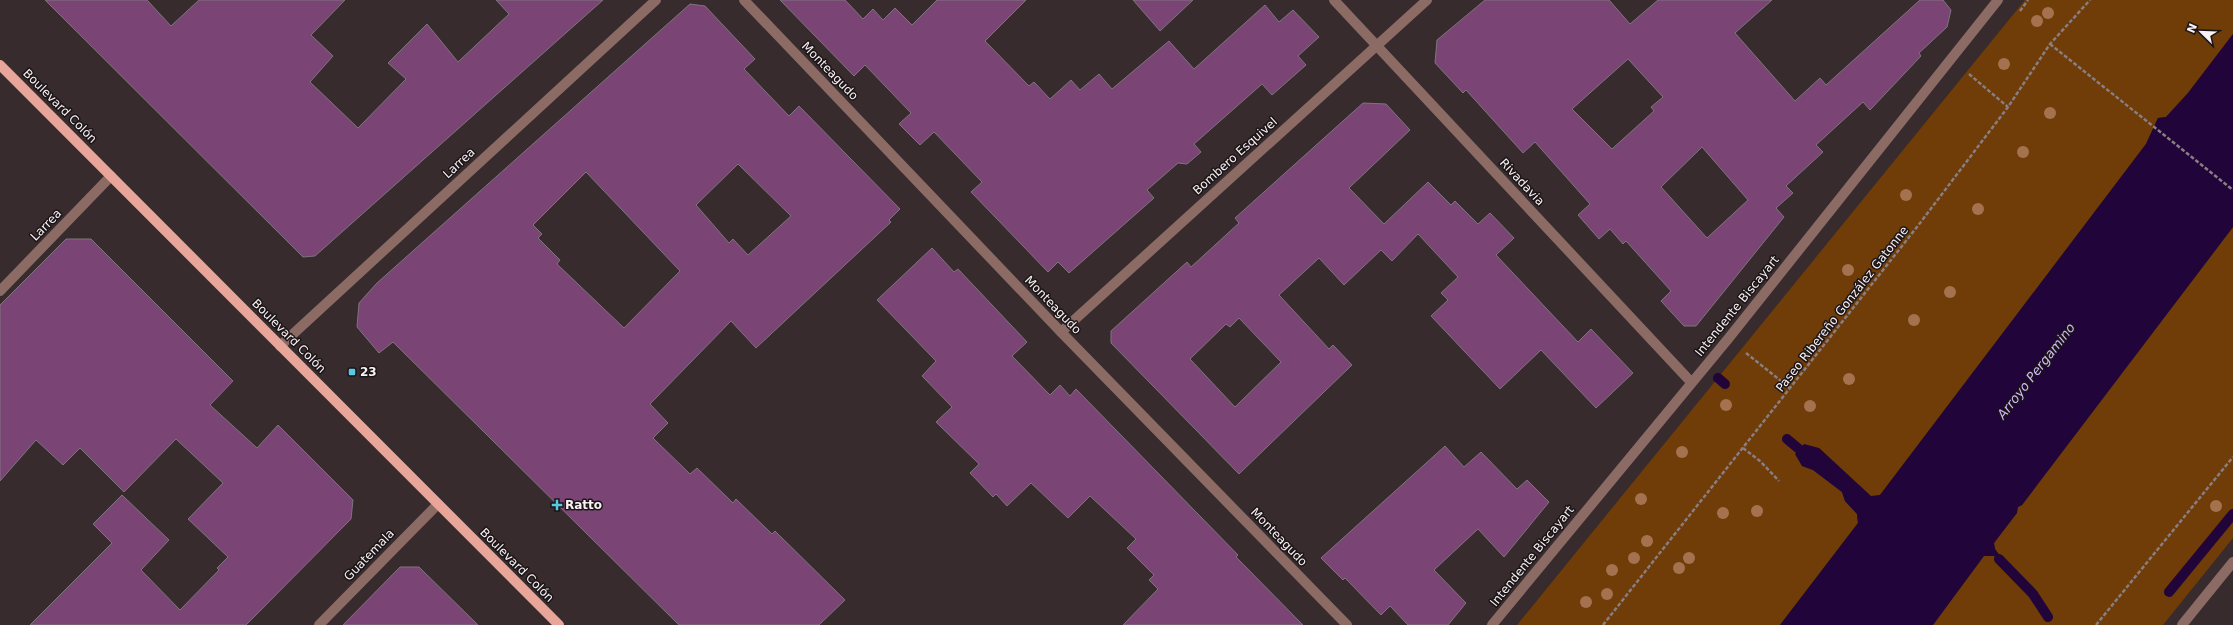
<svg xmlns="http://www.w3.org/2000/svg" width="2233" height="625" viewBox="0 0 2233 625" font-family="'DejaVu Sans',sans-serif">
<style>
.green{fill:#703c07}
.water{fill:#20043a}
.lines{fill:none;stroke-linecap:round;stroke-linejoin:round}
.stream{stroke:#20043a;stroke-width:10}
.building{fill:#7a4574;stroke:#7e747d;fill-rule:evenodd}
.path{stroke:#897e81;stroke-width:2.5;stroke-dasharray:4 2;stroke-linecap:butt}
.minor{stroke:#8c6b65;stroke-width:10}
.major{stroke:#e8a59a;stroke-width:10}
.tree{fill:#a4724f}
.poi-dot{fill:#57c9e2;stroke:#1b1517;stroke-width:1.5}
.labels{text-anchor:middle;dominant-baseline:central;stroke-width:3;stroke-linejoin:round;paint-order:stroke}
.street-label{font-size:12px;fill:#f9f1f3;stroke:#1b1517}
.poi-label{font-size:12px;font-weight:bold;fill:#f9f1f3;stroke:#1b1517;text-anchor:start}
.water-label{font-size:13px;font-style:italic;fill:#d2b6fd;stroke:#1b1517}
</style>
<rect width="100%" height="100%" fill="#372b2e"/>
<g class="green">
<polygon points="2025,0 2233,0 2233,34 2188,93 2166,117 2158,118 2146,144 1880,495 1871,497 1819,448 1802,466 1813,470 1842,492 1845,501 1857,514 1858,523 1780,625 1517,625"/>
<polygon points="2233,227 2233,538 2163,625 1933,625 1984,555 1994,555 1998,560 2000,557 1995,549 1994,543 2016,513 2018,507 2022,505"/>
</g>
<polygon class="water" points="2233,34 2233,227 2022,505 2018,507 2017,513 1994,543 1995,549 2001,557 1998,560 1994,556 1984,556 1933,625 1780,625 1858,523 1857,514 1845,501 1842,492 1813,470 1802,466 1795,454 1804,444 1819,448 1871,496 1880,495 2146,144 2158,118 2166,117 2188,93"/>
<g class="lines">
<g class="stream">
<polyline points="1718,378 1725,384"/>
<polyline points="1787,439 1799,449"/>
<polyline points="1999,559 2033,594 2048,617"/>
<polyline points="2169,592 2233,514"/>
</g>
</g>
<g class="building">
<polygon points="45,0 147,0 171,26 199,0 345,0 311,35 333,56 310,82 358,128 406,79 388,63 427,24 458,62 509,14 496,0 603,0 315,256 303,257"/>
<polygon points="780,0 845,0 863,19 873,9 883,20 895,8 912,25 937,0 1026,0 985,41 1029,86 1034,82 1050,99 1071,80 1080,90 1099,74 1112,89 1169,41 1194,69 1265,5 1279,22 1293,10 1319,37 1298,56 1306,65 1272,95 1262,84 1194,144 1201,152 1187,164 1178,163 1147,190 1154,198 1069,273 1058,262 1048,272 971,192 982,182 934,132 920,145 899,124 911,113 865,65 854,76"/>
<polygon points="1133,0 1193,0 1160,31"/>
<path d="M1485,0H1609L1630,24L1658,0H1772L1735,33L1795,101L1820,78L1826,85L1920,0H1943L1951,10L1947,27L1919,53L1921,56L1870,110L1863,102L1816,145L1823,152L1786,186L1793,193L1776,208L1784,217L1696,326H1684L1661,301L1671,291L1626,241L1623,244L1610,229L1599,239L1578,215L1590,204L1535,142L1523,153L1466,90L1463,93L1435,63L1437,40ZM1628,59L1663,97L1651,107L1654,111L1612,149L1572,109ZM1702,147L1748,200L1707,238L1661,187Z"/>
<path d="M690,4L705,6L755,59L744,69L789,116L799,106L900,209L889,220L891,222L756,348L731,321L650,404L668,423L653,438L690,474L697,468L733,503L736,499L772,534L775,531L845,600L819,625H679L393,342L379,353L357,327L359,303L377,283ZM738,164L791,216L748,255L733,239L729,243L696,205ZM586,172L680,271L624,328L557,264L560,260L538,238L542,234L533,225Z"/>
<path d="M1363,103L1386,104L1410,130L1349,188L1384,224L1428,182L1451,205L1455,201L1478,224L1490,213L1514,238L1496,255L1578,342L1591,329L1633,373L1596,408L1541,350L1500,389L1431,316L1448,300L1441,293L1458,277L1418,234L1392,261L1381,250L1344,285L1319,258L1279,295L1329,349L1333,345L1352,365L1239,474L1111,343V331L1187,262L1191,267L1239,223L1235,218ZM1239,318L1281,362L1235,407L1190,359L1226,324L1230,327Z"/>
<polygon points="66,239 91,239 233,381 210,405 257,448 278,425 353,500 351,519 246,625 30,625 112,543 93,524 122,495 169,540 141,570 180,610 219,570 217,568 228,557 188,519 223,483 176,439 124,492 80,448 63,465 36,440 0,481 0,305"/>
<polygon points="932,248 954,272 958,269 1027,342 1012,356 1050,395 1060,385 1070,396 1076,389 1238,555 1236,557 1303,625 1123,625 1158,589 1149,580 1154,575 1127,548 1136,539 1090,496 1068,518 1031,483 1007,506 996,494 993,497 970,473 979,464 936,422 952,407 922,376 936,361 877,300"/>
<polygon points="1445,446 1464,467 1481,452 1517,489 1527,480 1549,502 1504,557 1478,529 1434,570 1466,603 1448,625 1408,625 1390,606 1381,615 1345,578 1343,580 1321,558"/>
<polygon points="400,567 419,567 478,625 343,625"/>
</g>
<g class="lines">
<g class="path">
<polyline points="2020,11 2028,0"/>
<polyline points="2050,44 2233,190"/>
<polyline points="1969,74 2008,107"/>
<polyline points="1746,353 1790,388"/>
<polyline points="1743,448 1760,461 1779,481"/>
<polyline points="1603,625 1917,227 2008,107 2050,44 2090,0"/>
<polyline points="2096,625 2233,457"/>
</g>
<g class="minor">
<polyline points="744,0 1061,332 1347,625"/>
<polyline points="1334,0 1691,382"/>
<polyline points="0,291 111,176"/>
<polyline points="1061,332 1427,0"/>
<polyline points="280,346 656,0"/>
<polyline points="319,625 438,504"/>
<polyline points="1492,625 1728,339 1998,0"/>
<polyline points="2182,625 2233,562"/>
</g>
<polyline class="major" points="0,65 559,625"/>
</g>
<g class="tree">
<circle cx="2048" cy="13" r="6"/>
<circle cx="2037" cy="21" r="6"/>
<circle cx="2004" cy="64" r="6"/>
<circle cx="2050" cy="113" r="6"/>
<circle cx="2023" cy="152" r="6"/>
<circle cx="1906" cy="195" r="6"/>
<circle cx="1978" cy="209" r="6"/>
<circle cx="1848" cy="270" r="6"/>
<circle cx="1950" cy="292" r="6"/>
<circle cx="1914" cy="320" r="6"/>
<circle cx="1849" cy="379" r="6"/>
<circle cx="1726" cy="405" r="6"/>
<circle cx="1810" cy="406" r="6"/>
<circle cx="1682" cy="452" r="6"/>
<circle cx="1641" cy="499" r="6"/>
<circle cx="2216" cy="506" r="6"/>
<circle cx="1757" cy="511" r="6"/>
<circle cx="1723" cy="513" r="6"/>
<circle cx="1647" cy="541" r="6"/>
<circle cx="1634" cy="558" r="6"/>
<circle cx="1689" cy="558" r="6"/>
<circle cx="1679" cy="568" r="6"/>
<circle cx="1612" cy="570" r="6"/>
<circle cx="1607" cy="594" r="6"/>
<circle cx="1586" cy="602" r="6"/>
</g>
<g class="poi-dot">
<rect x="348" y="368" width="8" height="8" rx="2"/>
<path d="M555 499h4v4h4v4h-4v4h-4v-4h-4v-4h4z"/>
</g>
<g class="labels">
<g class="street-label">
<text transform="translate(830 71) rotate(46)">Monteagudo</text>
<text transform="translate(60 106) rotate(45)">Boulevard Colón</text>
<text transform="translate(1235 156) rotate(-42)">Bombero Esquivel</text>
<text transform="translate(459 163) rotate(-43)">Larrea</text>
<text transform="translate(1522 182) rotate(47)">Rivadavia</text>
<text transform="translate(46 225) rotate(-46)">Larrea</text>
<text transform="translate(1053 305) rotate(46)">Monteagudo</text>
<text transform="translate(1737 306) rotate(-51)">Intendente Biscayart</text>
<text transform="translate(1842 309) rotate(-52)">Paseo Ribereño González Gatonne</text>
<text transform="translate(289 336) rotate(45)">Boulevard Colón</text>
<text transform="translate(1279 537) rotate(46)">Monteagudo</text>
<text transform="translate(369 555) rotate(-46)">Guatemala</text>
<text transform="translate(1532 556) rotate(-51)">Intendente Biscayart</text>
<text transform="translate(517 565) rotate(45)">Boulevard Colón</text>
</g>
<g class="poi-label">
<text x="360" y="372">23</text>
<text x="565" y="505">Ratto</text>
</g>
<g class="water-label">
<text transform="translate(2036 371) rotate(-52)">Arroyo Pergamino</text>
</g>
</g>
<g transform="translate(2201 32) rotate(293)" stroke="#1b1517" stroke-width="3" paint-order="stroke">
<path d="M0-3L7 15L0 10L-7 15Z" fill="#f9f1f3"/>
<text y="-6" font-size="11" font-weight="bold" text-anchor="middle" fill="#f9f1f3">N</text>
</g>
</svg>
